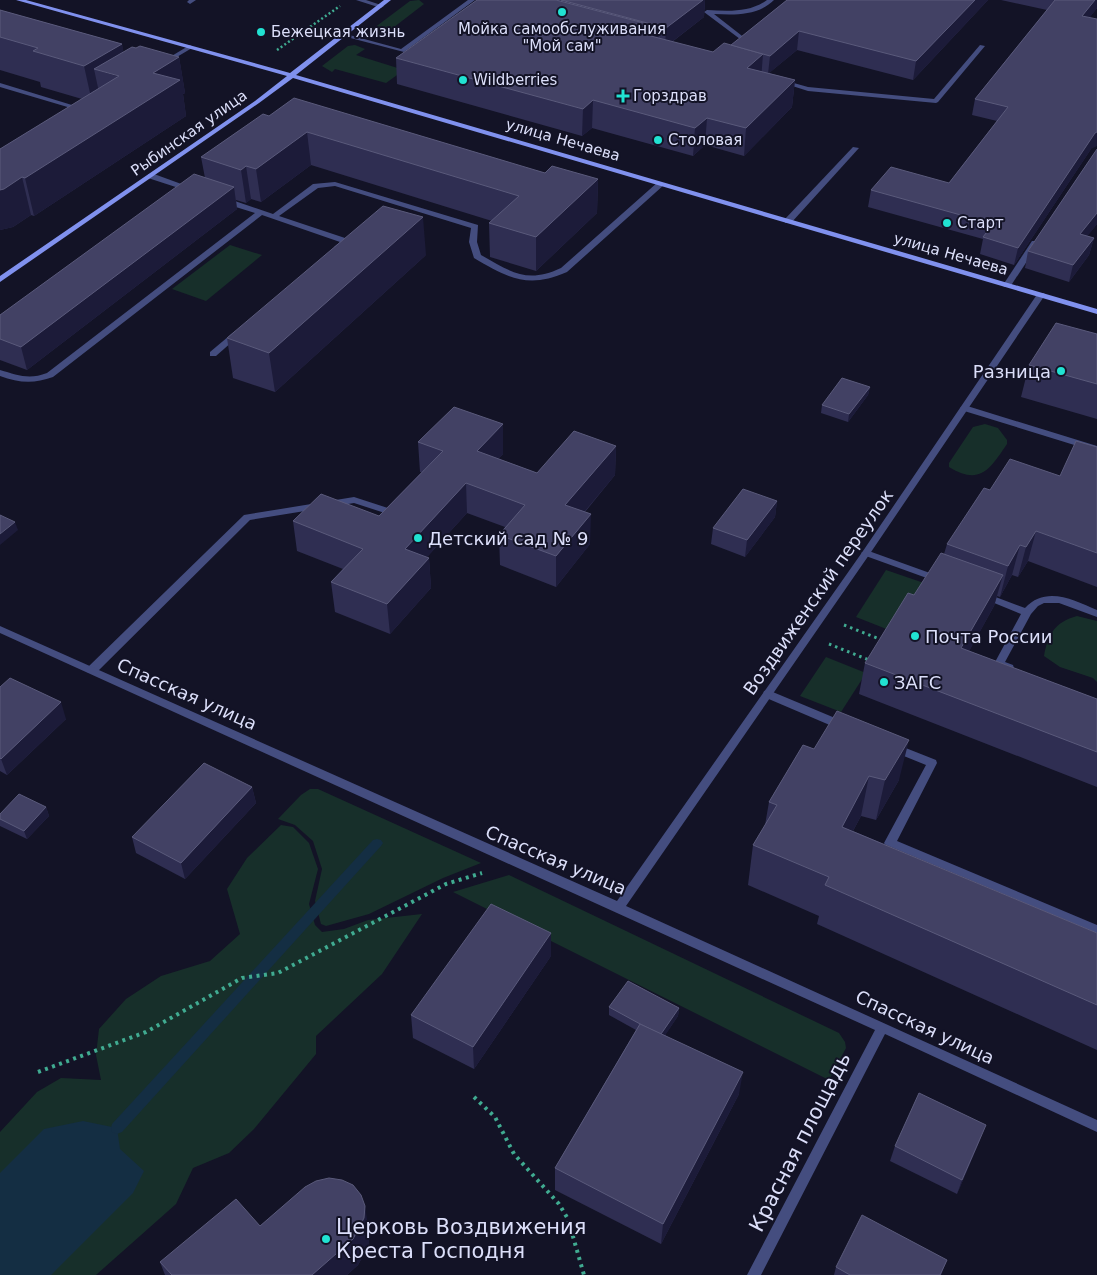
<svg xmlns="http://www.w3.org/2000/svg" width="1097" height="1275" viewBox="0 0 1097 1275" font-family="'DejaVu Sans',sans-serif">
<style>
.green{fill:#172f2a}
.water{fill:#142e43}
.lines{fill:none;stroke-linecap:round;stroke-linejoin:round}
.stream{fill:#142e43;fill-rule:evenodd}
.path-far2{stroke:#40ab91;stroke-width:2.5;stroke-dasharray:2 2.5;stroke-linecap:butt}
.path-far1{stroke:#40ab91;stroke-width:3;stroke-dasharray:2.5 4;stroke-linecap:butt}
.path{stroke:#40ab91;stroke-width:4;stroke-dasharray:3 4.5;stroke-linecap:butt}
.lane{fill:#444d7f;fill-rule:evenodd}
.street{fill:#444d7f;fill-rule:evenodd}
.secondary{fill:#8091ee;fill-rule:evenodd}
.wall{fill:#2f2e52}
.shaded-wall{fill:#1c1b39}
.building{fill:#424164;stroke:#5a5a7b}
.poi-dot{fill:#21e2d2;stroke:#131326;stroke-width:2}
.labels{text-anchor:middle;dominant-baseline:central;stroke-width:4;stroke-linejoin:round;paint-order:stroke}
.far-poi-label{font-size:15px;fill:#dcdffa;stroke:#131326;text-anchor:start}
.far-street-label{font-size:15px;fill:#dcdffa;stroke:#131326}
.poi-label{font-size:18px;fill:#dcdffa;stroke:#131326;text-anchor:start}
.street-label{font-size:18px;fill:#dcdffa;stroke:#131326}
.near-street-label{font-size:21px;fill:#dcdffa;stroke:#131326}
.near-poi-label{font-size:21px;fill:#dcdffa;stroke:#131326;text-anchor:start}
</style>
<rect width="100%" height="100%" fill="#131326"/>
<g class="green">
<polygon points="419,0 424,4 385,34 377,38 366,34 410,1"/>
<polygon points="355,45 365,49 356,55 404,70 386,83 335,69 332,72 322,66 348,46"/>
<polygon points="230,245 262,255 206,301 172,289"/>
<path d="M985,424L998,428L1007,440V444C990,469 980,486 949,467V463L973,427Z"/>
<polygon points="886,570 924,583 894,632 856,617"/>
<path d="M1077,616L1097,621V682L1093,678L1060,667L1044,656C1048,634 1055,622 1077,616Z"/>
<polygon points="826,657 866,673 841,712 800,696"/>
<polygon points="310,789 318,789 481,863 443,878 369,914 326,926 321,924 315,901 322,869 313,841 295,825 278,819 301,795"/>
<polygon points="281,825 293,827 309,843 318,869 309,904 315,925 322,932 344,929 368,920 422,914 382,974 316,1036 316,1054 254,1129 229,1153 193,1168 176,1204 96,1275 0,1275 0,1132 37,1092 61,1078 101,1080 96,1055 99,1029 126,999 161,976 210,961 240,934 227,889 247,858"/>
<polygon points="509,875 839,1033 845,1042 846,1048 829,1080 453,892"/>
</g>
<polygon class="water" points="83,1121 117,1128 120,1149 144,1171 133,1193 51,1275 0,1275 0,1173 44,1129"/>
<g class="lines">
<polygon class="stream" points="377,839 381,840 383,843 381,846 122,1132 117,1134 112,1132 111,1128 112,1124 373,840"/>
<polyline class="path-far2" points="277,50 340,6"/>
<g class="path-far1">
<polyline points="844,625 882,640"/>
<polyline points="829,644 869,660"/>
</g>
<g class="path">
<polyline points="38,1072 146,1032 242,978 278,973 446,884 482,873"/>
<polyline points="474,1097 495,1117 514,1154 559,1204 568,1219 584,1275"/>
</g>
<g class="lane">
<polygon points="189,0 196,0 190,4 187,2"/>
<polygon points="356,0 366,0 384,6 381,8"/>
<polygon points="468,0 475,0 404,52 339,35 342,33 401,49"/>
<path d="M767,0H774C758,16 735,15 714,14L746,39L747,40L744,42L704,12L707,10C728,11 749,13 767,0Z"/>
<polygon points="980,45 985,46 938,102 936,103 808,91 780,82 783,80 808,87 934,99"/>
<polygon points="853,147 859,148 791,223 785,223 785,219"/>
<polygon points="148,174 154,174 195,189 188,191 148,178"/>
<path d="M335,182L478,225L477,242L481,255C511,272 527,284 561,268L658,182L665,184L567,272C528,289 508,278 474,258L469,242L471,228L335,186L318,188L279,216L348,239V243L338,249L334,247L340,242L262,215L53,377C34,384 19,383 0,376V370C17,375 29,380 47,373L255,213L223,203V199H229L273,214L313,184Z"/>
<polygon points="1032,241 1038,241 1039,243 1010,287 1004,287 1003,285"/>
<polygon points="235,331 238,331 242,333 216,356 210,356 210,352"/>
<polygon points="964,405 1097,446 1097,452 961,410 960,408"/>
<polygon points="354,497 394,510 396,512 391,515 354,503 250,520 96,673 88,673 87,670 88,667 244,515"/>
<polygon points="866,550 941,577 943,579 938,582 935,581 863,555 861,553"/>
<path d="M985,593L1025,608C1046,585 1074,600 1097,610V617L1059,603H1044L1038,606L1031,614L1005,662L1013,665L1014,668L1009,672L995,667L994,664L1021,614L982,598L980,596L982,594Z"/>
<polygon points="768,690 847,723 848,726 847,729 839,729 764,697 763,694 764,691"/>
<polygon points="893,743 936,760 937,763 897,841 1097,925 1097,935 886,846 884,843 926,765 889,750 888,747 889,744"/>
</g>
<g class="street">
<polygon points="190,45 193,47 192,48 165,64 160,63"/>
<polygon points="0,83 85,109 86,110 81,111 0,87"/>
<polygon points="1038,293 1044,293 1045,295 869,555 626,906 1097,1120 1097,1132 885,1034 761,1275 747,1275 875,1030 0,633 0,626 617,901 863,551"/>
</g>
<polygon class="secondary" points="16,0 26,0 290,73 384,0 391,0 296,75 1097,309 1097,314 293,78 259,103 0,282 0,276 255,101 287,76"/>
</g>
<g class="wall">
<polygon points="477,0 705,0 704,17 672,42 713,52 731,45 787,0 988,0 913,80 797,50 769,73 795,80 792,107 744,156 705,145 693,156 592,128 582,136 397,84 396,58"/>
<polygon points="1001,0 1097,0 1097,8 1089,18 1091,149 1014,265 980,254 983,239 868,207 871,190 949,183 997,121 972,115 975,99 1047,10"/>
<polygon points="0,10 122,44 123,52 179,57 185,93 183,94 186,116 34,216 31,215 13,227 0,230 0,149 82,99 41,87 40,82 0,70"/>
<polygon points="269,116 545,173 598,179 597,213 536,271 490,257 489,223 492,221 311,165 261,202 251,199 246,203 236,200 237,209 27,370 0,360 0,315 205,178 201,157"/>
<polygon points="1097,149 1097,224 1087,236 1094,238 1089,255 1069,282 1025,268 1028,251"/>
<polygon points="426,255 275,392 233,378 227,338"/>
<polygon points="1097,334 1097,419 1021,397 1029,365"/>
<polygon points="870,387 868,395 848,422 821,413 822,405"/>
<polygon points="503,424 503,454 498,459 537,473 616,446 615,475 585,512 590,544 556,587 500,565 499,535 505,527 467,513 427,557 429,558 431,588 390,634 335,612 331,582 343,569 297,551 293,521 379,516 422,472 420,472 418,442"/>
<polygon points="1097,447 1097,587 1028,561 1018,577 1012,575 1000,597 997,596 994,606 969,651 1097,699 1097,787 859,694 865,663 914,595 944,554 947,544 990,490 1060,476"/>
<polygon points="777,501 775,517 745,557 711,544 713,528"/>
<polygon points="0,687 66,719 7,775 0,771"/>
<polygon points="803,745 899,780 876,820 861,816 853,831 1097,933 1097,1050 817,924 819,916 748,885 753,845 765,825 769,802"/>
<polygon points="252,787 256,803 185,879 136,853 132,837"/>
<polygon points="46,807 49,816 27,839 0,826 0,814"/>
<polygon points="551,956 474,1069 413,1038 411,1015"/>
<polygon points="609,1007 679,1008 678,1016 665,1035 739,1094 661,1244 555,1190 555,1168 636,1030 609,1015"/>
<polygon points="980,1140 957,1194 890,1161 895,1146"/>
<polygon points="260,1226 369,1233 369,1245 358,1265 347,1275 165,1275 160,1262"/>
<polygon points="947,1260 941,1275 834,1275 836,1267"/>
</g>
<g class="shaded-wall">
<polygon points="703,0 705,0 704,17 665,47 666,28"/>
<polygon points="975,0 988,0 913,80 916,61"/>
<polygon points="1095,0 1097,0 1097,8 1079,31 1082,16"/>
<polygon points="659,27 658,53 647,35"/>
<polygon points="799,31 797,50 768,74 770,56"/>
<polygon points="122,44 129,80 94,69 100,97 92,102 84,66"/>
<polygon points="763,54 761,80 747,68"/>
<polygon points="179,57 185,93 183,94 186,116 34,216 25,178 153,73"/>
<polygon points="795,80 792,107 744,156 746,128"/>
<polygon points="593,100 592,128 582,136 583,109"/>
<polygon points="707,118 705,145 693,156 695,128"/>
<polygon points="307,132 311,165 261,202 256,169"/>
<polygon points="1097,132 1097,146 1091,149 1014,265 1018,248 1095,133"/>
<polygon points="246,166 251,199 246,203 241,170"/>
<polygon points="22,177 31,215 13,227 0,230 0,190"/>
<polygon points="598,179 597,213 536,271 536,237"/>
<polygon points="234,187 237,209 27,370 21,347"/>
<polygon points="1097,213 1097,224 1076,251 1080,234"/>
<polygon points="423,217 426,255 275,392 269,353"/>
<polygon points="1094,238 1089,255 1069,282 1073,265"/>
<polygon points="870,387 868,395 848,422 849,414"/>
<polygon points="503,424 503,454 478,481 477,451"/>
<polygon points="616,446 615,475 565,535 565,505"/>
<polygon points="466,483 467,513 407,579 405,549"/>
<polygon points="777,501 775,517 745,557 747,540"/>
<polygon points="591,514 590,544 556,587 556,556"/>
<polygon points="15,522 18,530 0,545 0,534"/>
<polygon points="1036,531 1028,561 1018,577 1026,547"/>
<polygon points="1020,545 1012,575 1000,597 1008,566"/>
<polygon points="429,558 431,588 390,634 387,604"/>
<polygon points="1003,575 994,606 954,679 961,648"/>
<polygon points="61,702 66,719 7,775 1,759"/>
<polygon points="909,740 899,780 876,820 885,780"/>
<polygon points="869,776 861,816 834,866 842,827"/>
<polygon points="252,787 256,803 185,879 181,863"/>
<polygon points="46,807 49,816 27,839 24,831"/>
<polygon points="551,933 551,956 474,1069 473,1047"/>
<polygon points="679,1008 678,1016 660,1043 660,1035"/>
<polygon points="743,1072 739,1094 661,1244 663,1224"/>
<polygon points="986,1125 980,1140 957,1194 962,1180"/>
<polygon points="365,1206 369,1233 369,1245 358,1265 347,1275 312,1275"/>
</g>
<g class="building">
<polygon points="477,0 556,0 659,27 647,35 713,52 724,43 763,54 747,68 795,80 746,128 707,118 695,128 593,100 583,109 396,58"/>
<polygon points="561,0 703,0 666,28"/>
<polygon points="787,0 975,0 916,61 799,31 770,56 731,45"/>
<polygon points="1055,0 1095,0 1082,16 1097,19 1097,132 1095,133 1018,248 983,237 993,224 871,190 891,167 949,183 1008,107 975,99"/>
<polygon points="0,10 122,44 84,66 33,51 38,48 0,37"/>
<polygon points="140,46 179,57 153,73 180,80 25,178 22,177 4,189 0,190 0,149 119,76 94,69 132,47 136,48"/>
<polygon points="294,98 545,173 552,166 598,179 536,237 489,223 519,196 307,132 256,169 246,166 241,170 201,157 263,114 269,116"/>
<polygon points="1097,149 1097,213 1080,234 1094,238 1073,265 1028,251"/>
<polygon points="194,174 234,187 21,347 0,339 0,315"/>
<polygon points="383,206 423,217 269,353 227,338"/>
<polygon points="1056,323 1097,334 1097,384 1029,365"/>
<polygon points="842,378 870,387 849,414 822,405"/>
<polygon points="454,407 503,424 477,451 537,473 574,431 616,446 565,505 591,514 556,556 499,535 525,505 466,483 405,549 429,558 387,604 331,582 363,549 293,521 321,494 379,516 443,451 418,442"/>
<polygon points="1076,441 1097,447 1097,553 1036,531 1026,547 1020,545 1008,566 947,544 984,488 990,490 1010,459 1060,476"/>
<polygon points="743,489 777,501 747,540 713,528"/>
<polygon points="0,515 15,522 0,534"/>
<polygon points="941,553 1003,575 961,648 1097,699 1097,752 865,663 908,593 914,595"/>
<polygon points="10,678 61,702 1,759 0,758 0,687"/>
<polygon points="837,711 909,740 885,780 869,776 842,827 1097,933 1097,1005 825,885 829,877 753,845 777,805 769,802 803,745 814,749"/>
<polygon points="204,763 252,787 181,863 132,837"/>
<polygon points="19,794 46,807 24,831 0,819 0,814"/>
<polygon points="491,904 551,933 473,1047 411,1015"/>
<polygon points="628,981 679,1008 661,1034 642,1025 609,1007"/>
<polygon points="640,1024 743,1072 663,1224 555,1168"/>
<polygon points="919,1093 986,1125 962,1180 895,1146"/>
<polygon points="329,1178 342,1180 353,1185 361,1195 365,1206 364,1218 353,1239 312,1275 172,1275 160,1262 236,1199 260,1226 305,1187 316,1181"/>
<polygon points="862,1215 947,1260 940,1275 850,1275 836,1267"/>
</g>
<g class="poi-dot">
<circle cx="562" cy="12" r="5"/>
<circle cx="261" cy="32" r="5"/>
<circle cx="463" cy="80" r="5"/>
<path d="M620.5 88.5h5v5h5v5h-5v5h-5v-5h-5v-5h5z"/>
<circle cx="658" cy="140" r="5"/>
<circle cx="947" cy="223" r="5"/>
<circle cx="1061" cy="371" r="5"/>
<circle cx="418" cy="538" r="5"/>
<circle cx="915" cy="636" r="5"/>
<circle cx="884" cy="682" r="5"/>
<circle cx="326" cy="1239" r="5"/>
</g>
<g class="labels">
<g class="far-poi-label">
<text x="562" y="29" text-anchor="middle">Мойка самообслуживания<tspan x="562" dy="17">"Мой сам"</tspan></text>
<text x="271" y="32">Бежецкая жизнь</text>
<text x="473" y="80">Wildberries</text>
<text x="633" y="96">Горздрав</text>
<text x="668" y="140">Столовая</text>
<text x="957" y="223">Старт</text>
</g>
<g class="far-street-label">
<text transform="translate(189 133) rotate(-35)">Рыбинская улица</text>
<text transform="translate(563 140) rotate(16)">улица Нечаева</text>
<text transform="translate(951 254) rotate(16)">улица Нечаева</text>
</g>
<g class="poi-label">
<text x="1051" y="371" text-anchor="end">Разница</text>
<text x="428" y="538">Детский сад № 9</text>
<text x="925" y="636">Почта России</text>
<text x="894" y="682">ЗАГС</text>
</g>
<g class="street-label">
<text transform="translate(818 592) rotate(-55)">Воздвиженский переулок</text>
<text transform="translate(187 694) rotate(24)">Спасская улица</text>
<text transform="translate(556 860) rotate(23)">Спасская улица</text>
<text transform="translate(925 1027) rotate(25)">Спасская улица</text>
</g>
<g class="near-street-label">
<text transform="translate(800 1142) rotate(-63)">Красная площадь</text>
</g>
<g class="near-poi-label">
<text x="336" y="1227">Церковь Воздвижения<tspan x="336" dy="24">Креста Господня</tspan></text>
</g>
</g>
</svg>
